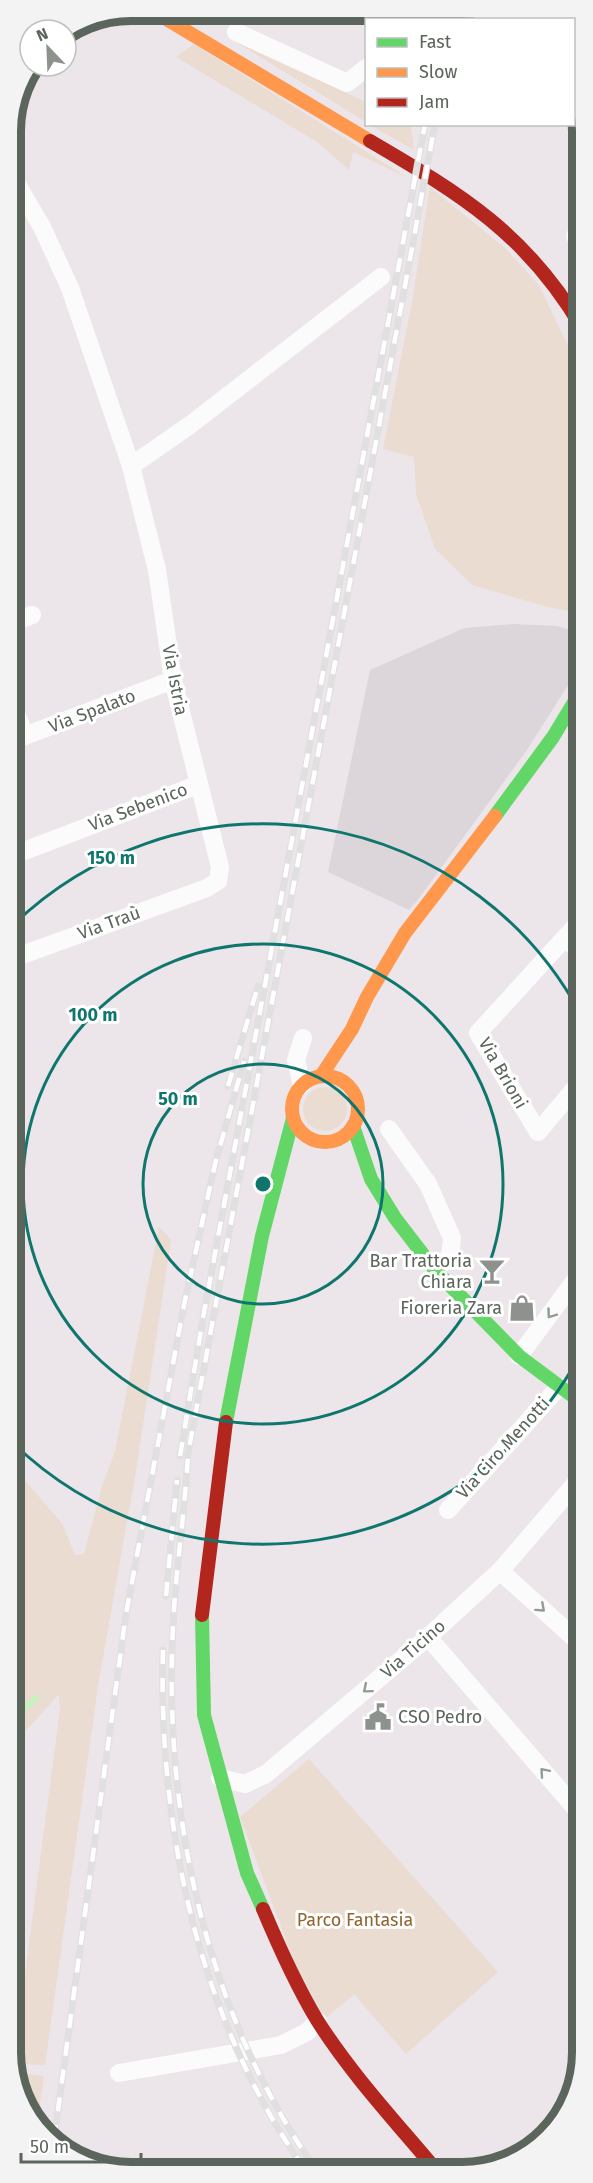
<svg xmlns="http://www.w3.org/2000/svg" width="593" height="2183" viewBox="0 0 593 2183" font-family="'Fira Sans',sans-serif">
<style>
.industrial{fill:#dcd6db}
.green{fill:#eadcd1}
.lines{fill:none;stroke-linecap:round;stroke-linejoin:round}
.stream{stroke:#bdf8b9;stroke-width:4.5}
.street{stroke:#fcfbfc;stroke-width:18}
.fast{stroke:#63d668;stroke-width:14}
.slow{stroke:#ff974d;stroke-width:14}
.jam{stroke:#b3261e;stroke-width:14}
.rail-casing{stroke:#e1e0e1;stroke-width:7}
.rail{stroke:#fff;stroke-width:4.5;stroke-dasharray:14;stroke-linecap:butt}
.oneway{stroke:#939a93}
.ring{fill:none;stroke:#0f766e;stroke-width:3}
.labels{text-anchor:middle;dominant-baseline:central;stroke-width:6;stroke-linejoin:round;paint-order:stroke}
.street-label{font-size:18px;fill:#5b655b;stroke:#fff}
.poi-label{font-size:18px;fill:#5b655b;stroke:#fff;text-anchor:end}
.park-label{font-size:18px;fill:#91642e;stroke:#fff}
.rim{fill:none;stroke:#5b655b;stroke-width:8}
.centre{fill:#0f766e;stroke:#fff;stroke-width:3}
.ring-label{font-size:18px;text-anchor:middle;font-weight:bold;fill:#0f766e;stroke:#fff;stroke-width:6;stroke-linejoin:round;paint-order:stroke}
</style>
<rect width="100%" height="100%" fill="#ece6eb"/>
<polygon class="industrial" points="514,624 557,626 582,634 582,655 577,671 527,750 417,901 409,910 328,872 370,670 464,628"/>
<g class="green">
<polygon points="229,38 366,102 366,122"/>
<polygon points="194,44 410,179 353,152 349,170 317,142 176,57"/>
<polygon points="409,124 411,126 414,150 370,125"/>
<polygon points="430,187 505,248 539,285 582,375 582,613 551,608 472,585 435,549 416,494 414,457 383,449 412,302"/>
<circle cx="325" cy="1109" r="22"/>
<polygon points="159,1227 171,1240 136,1471 98,1686 45,2065 13,2064 60,1710 59,1694 11,1747 11,1464 63,1525 75,1555 84,1554 102,1486 115,1451"/>
<polygon points="309,1759 498,1972 406,2054 354,1994 325,2019 295,1964 240,1817"/>
<polygon points="28,2074 44,2076 37,2124 15,2075"/>
</g>
<g class="lines">
<polyline class="stream" points="11,1722 37,1697"/>
<g class="street">
<polyline points="400,12 404,20"/>
<polyline points="236,32 347,83 366,68"/>
<polyline points="11,174 42,227 70,288 131,466 157,570 173,680 220,867 218,881 207,888 11,959"/>
<polyline points="575,236 581,235"/>
<polyline points="131,466 190,425 381,277"/>
<polyline points="11,623 32,615"/>
<polyline points="11,700 25,736"/>
<polyline points="11,741 173,680"/>
<polyline points="11,856 197,785"/>
<polyline points="582,919 478,1033 538,1132 582,1080"/>
<polyline points="565,938 582,953"/>
<polyline points="302,1085 296,1060 303,1038"/>
<polyline points="389,1129 428,1184 452,1238 450,1256 435,1270"/>
<polyline points="519,1356 582,1271"/>
<polyline points="448,1510 559,1387"/>
<polyline points="500,1571 582,1645"/>
<polyline points="428,1637 582,1816"/>
<polyline points="220,1778 245,1784 266,1774 428,1637 500,1571 582,1476"/>
<polyline points="119,2073 281,2045 307,2032 318,2021"/>
</g>
<g class="fast">
<polyline points="495,816 553,737 582,689"/>
<polyline points="353,1126 371,1179 395,1218 435,1270 519,1356 582,1403"/>
<polyline points="226,1422 262,1236 293,1118"/>
<polyline points="202,1615 204,1715 247,1873 263,1909"/>
</g>
<g class="slow">
<polyline points="153,11 370,141"/>
<polyline points="321,1076 352,1029 367,997 405,933 495,816"/>
<circle cx="325" cy="1109" r="33"/>
</g>
<g class="jam">
<path d="M370,141C461,194 528,235 582,328"/>
<polyline points="202,1615 226,1422"/>
<path d="M263,1909C279,1947 296,1985 317,2020C351,2074 396,2122 437,2171"/>
</g>
<defs>
<g id="rail">
<polyline points="445,20 446,13"/>
<polyline points="455,20 456,13"/>
<polyline points="228,1086 258,986"/>
<polyline points="180,1456 203,1318 425,124"/>
<polyline points="166,1596 177,1480"/>
<path d="M163,1650C158,1831 200,2022 306,2171"/>
<polyline points="54,2139 126,1614 184,1305 215,1164 244,1061"/>
<path d="M317,2171C206,2015 163,1814 173,1625C176,1568 185,1511 188,1454L435,124"/>
</g>
</defs>
<use href="#rail" class="rail-casing"/>
<use href="#rail" class="rail"/>
</g>
<defs><path id="oneway-chevron" d="M-2-3.5L2.5 0L-2 3.5" fill="none" stroke-width="1.6" stroke-linecap="round" stroke-linejoin="round" transform="scale(1.5)"/></defs>
<g class="oneway">
<use href="#oneway-chevron" transform="translate(551 1314) rotate(126)"/>
<use href="#oneway-chevron" transform="translate(541 1608) rotate(42)"/>
<use href="#oneway-chevron" transform="translate(367 1689) rotate(140)"/>
<use href="#oneway-chevron" transform="translate(544 1772) rotate(-131)"/>
</g>
<g class="ring">
<circle cx="263" cy="1184" r="120"/>
<circle cx="263" cy="1184" r="240"/>
<path d="M581 1353A360 360 0 0 1 13 1443M13 925A360 360 0 0 1 581 1015"/>
</g>
<defs>
<symbol id="bar-bare" viewBox="-9 -9 18 18"><path d="M-6-5H6L.8 .8V4.5H3.5V6h-7V4.5H-.8V.8Z" fill="#8e928d" stroke="#fff" stroke-width="2.5" paint-order="stroke"/></symbol>
<symbol id="shop-bare" viewBox="-9 -9 18 18"><path d="M-5-2.5h2.3a2.7 3.5 0 0 1 5.4 0H5L5.5 6h-11ZM-1.5-2.5h3a1.5 2.3 0 0 0-3 0Z" fill="#8e928d" stroke="#fff" stroke-width="2.5" paint-order="stroke"/></symbol>
<symbol id="civic-bare" viewBox="-9 -9 18 18"><path d="M-.6-6.5H3V-4.5H.6V-3L4-1V1h2V6H-6V1h2V-1L-.6-3ZM-1.2 2.5V6h2.4V2.5Z" fill="#8e928d" stroke="#fff" stroke-width="2.5" paint-order="stroke"/></symbol>
</defs>
<g fill-rule="evenodd">
<use href="#bar-bare" x="473" y="1252" width="38" height="38"/>
<use href="#shop-bare" x="503" y="1289" width="38" height="38"/>
<use href="#civic-bare" x="359" y="1698" width="38" height="38"/>
</g>
<g class="labels">
<g class="street-label">
<text transform="translate(175 680) rotate(79)">Via Istria</text>
<text transform="translate(92 711) rotate(-21)">Via Spalato</text>
<text transform="translate(138 807) rotate(-21)">Via Sebenico</text>
<text transform="translate(109 923) rotate(-20)">Via Traù</text>
<text transform="translate(503 1073) rotate(60)">Via Brioni</text>
<text transform="translate(503 1448) rotate(-48)">Via Ciro Menotti</text>
<text transform="translate(413 1649) rotate(-41)">Via Ticino</text>
</g>
<g class="poi-label">
<text x="472" y="1261">Bar Trattoria<tspan x="472" dy="21">Chiara</tspan></text>
<text x="502" y="1308">Fioreria Zara</text>
<text x="398" y="1717" text-anchor="start">CSO Pedro</text>
</g>
<g class="park-label">
<text x="355" y="1920">Parco Fantasia</text>
</g>
</g>
<path d="M0 0H593V2183H0ZM131 21H462A110 110 0 0 1 572 131V2052A110 110 0 0 1 462 2162H131A110 110 0 0 1 21 2052V131A110 110 0 0 1 131 21Z" fill="#f2f3f2" fill-rule="evenodd"/>
<path class="rim" d="M131 21H462A110 110 0 0 1 572 131V2052A110 110 0 0 1 462 2162H131A110 110 0 0 1 21 2052V131A110 110 0 0 1 131 21Z"/>
<circle cx="263" cy="1184" r="9" class="centre"/>
<g class="ring-label">
<text x="111" y="864">150 m</text>
<text x="93" y="1021">100 m</text>
<text x="178" y="1105">50 m</text>
</g>
<rect x="365" y="18" width="210" height="108" fill="#ffffff" stroke="#bdc1bd" stroke-width="1.5"/>
<rect x="377" y="38" width="30" height="9" fill="#63d668" stroke="#bdc1bd" stroke-width="1.5"/>
<text x="419" y="48" font-size="18" fill="#5b655b">Fast</text>
<rect x="377" y="68" width="30" height="9" fill="#ff974d" stroke="#bdc1bd" stroke-width="1.5"/>
<text x="419" y="78" font-size="18" fill="#5b655b">Slow</text>
<rect x="377" y="98" width="30" height="9" fill="#b3261e" stroke="#bdc1bd" stroke-width="1.5"/>
<text x="419" y="108" font-size="18" fill="#5b655b">Jam</text>
<g transform="translate(48 48) rotate(337)"><circle r="28" fill="#ffffff" stroke="#bdc1bd" stroke-width="1.5"/>
<path d="M0-4.5L10 22L0 15L-10 22Z" fill="#8e928d"/>
<text y="-9" font-size="16" font-weight="bold" text-anchor="middle" fill="#5b655b">N</text>
</g>
<path d="M21 2153v9h120v-9" fill="none" stroke="#5b655b" stroke-width="3"/>
<text x="30" y="2153" font-size="18" fill="#5b655b" stroke="#ffffff" stroke-width="4.5" paint-order="stroke">50 m</text>
</svg>
